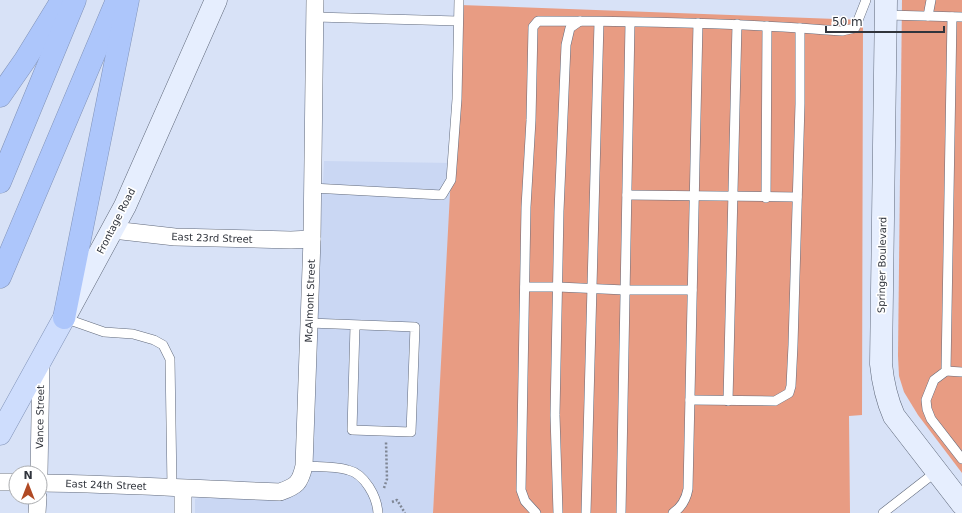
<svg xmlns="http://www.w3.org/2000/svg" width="962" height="513" viewBox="0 0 962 513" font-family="'DejaVu Sans',sans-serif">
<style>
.built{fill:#cad7f3}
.green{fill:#e89c83}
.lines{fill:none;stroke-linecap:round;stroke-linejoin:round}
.service-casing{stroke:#616a7c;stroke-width:10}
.minor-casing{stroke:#616a7c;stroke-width:18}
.secondary-casing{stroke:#616a7c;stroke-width:23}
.primary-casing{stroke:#8193b8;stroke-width:23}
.motorway-casing{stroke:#8193b8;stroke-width:23}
.path{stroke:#7f8694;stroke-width:2.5;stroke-dasharray:2 2;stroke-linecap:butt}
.service{stroke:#fff;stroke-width:9}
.minor{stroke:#fff;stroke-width:17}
.secondary{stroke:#e6eefe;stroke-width:22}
.primary{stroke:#ceddfd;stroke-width:22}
.motorway{stroke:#adc6fb;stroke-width:22}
.labels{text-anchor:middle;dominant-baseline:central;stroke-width:3.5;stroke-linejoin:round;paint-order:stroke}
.street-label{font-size:10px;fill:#30343c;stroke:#fff}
</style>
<rect width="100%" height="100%" fill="#d8e2f7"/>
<polygon class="built" points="324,161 453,163 433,513 195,513 195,499 204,497 281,500 297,494 309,483"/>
<g class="green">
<polygon points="902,0 962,0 962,473 918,415 904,392 899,376 898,356"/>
<polygon points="460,5 863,20 862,415 849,416 850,513 433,513"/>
</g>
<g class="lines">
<defs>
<g id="service">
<polyline points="886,15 962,17"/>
<polyline points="928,16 931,0"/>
<polyline points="315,17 458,21"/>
<polyline points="952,17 946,371 934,380 926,400 927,409 931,419 962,459"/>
<polyline points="312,188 442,195 451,180 457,99 459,0"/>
<polyline points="627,195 797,197"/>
<polyline points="766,198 767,26"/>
<polyline points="525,287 558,287 625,290 692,290"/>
<polyline points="64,318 104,332 133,334 154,340 163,345 170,359 172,488"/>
<polyline points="309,323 415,327 411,432 352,430 355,326"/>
<polyline points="946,371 962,372"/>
<polyline points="690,400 775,401 789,393 791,386 793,345 800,104 800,28"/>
<polyline points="728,401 737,24"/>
<path d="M304,466C319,467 334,466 348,470C365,474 377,497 378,513"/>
<path d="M536,513L525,501L521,490L526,207L531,120L533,27L538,21C639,21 741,23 842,31L855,28L866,0"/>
<polyline points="558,513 555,415 559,211 566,45 570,28 580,21"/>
<polyline points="586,513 599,22"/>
<polyline points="621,513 630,23"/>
<path d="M673,513C682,507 686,500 688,489L698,23"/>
<polyline points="883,513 937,471"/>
</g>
<g id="minor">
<polyline points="113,230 175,237 291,240 312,239"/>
<polyline points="39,473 41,361"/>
<polyline points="0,482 16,482"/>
<path d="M40,483C120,484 200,489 280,492C297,486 300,483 304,466L312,239L315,0"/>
<polyline points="37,513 38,497"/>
<polyline points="183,513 183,489"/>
</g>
<g id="secondary">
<path d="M886,0L881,364C883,384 886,398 894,416L962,504"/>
<polyline points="67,313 125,206 216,0"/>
</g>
<polyline id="primary" points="0,434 64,318"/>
<g id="motorway">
<polyline points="0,96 25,60 62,0"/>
<polyline points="0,182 75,0"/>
<polyline points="0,277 117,0"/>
<polyline points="64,318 128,0"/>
</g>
</defs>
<use href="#service" class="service-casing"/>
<use href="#minor" class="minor-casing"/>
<use href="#secondary" class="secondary-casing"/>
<use href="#primary" class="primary-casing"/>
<use href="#motorway" class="motorway-casing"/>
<g class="path">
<polyline points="384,488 387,479 386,442"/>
<polyline points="392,502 397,500 405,513"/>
</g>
<use href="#service" class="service"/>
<use href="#minor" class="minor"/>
<use href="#secondary" class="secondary"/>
<use href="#primary" class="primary"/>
<use href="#motorway" class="motorway"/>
</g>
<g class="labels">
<g class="street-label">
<text transform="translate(116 221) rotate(-63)">Frontage Road</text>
<text transform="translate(212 238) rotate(2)">East 23rd Street</text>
<text transform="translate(882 265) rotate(-89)">Springer Boulevard</text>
<text transform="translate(310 301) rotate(-88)">McAlmont Street</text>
<text transform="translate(40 417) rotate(-89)">Vance Street</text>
<text transform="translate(106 485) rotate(2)">East 24th Street</text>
</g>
</g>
<g transform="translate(28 485)"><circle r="19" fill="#ffffff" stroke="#acaeb1"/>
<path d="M0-3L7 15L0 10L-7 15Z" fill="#b14a24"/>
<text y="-6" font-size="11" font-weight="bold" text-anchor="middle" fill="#30343c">N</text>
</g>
<path d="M826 26v6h118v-6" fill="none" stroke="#30343c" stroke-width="2"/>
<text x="832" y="26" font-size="12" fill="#30343c" stroke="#ffffff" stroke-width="3" paint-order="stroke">50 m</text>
</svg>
